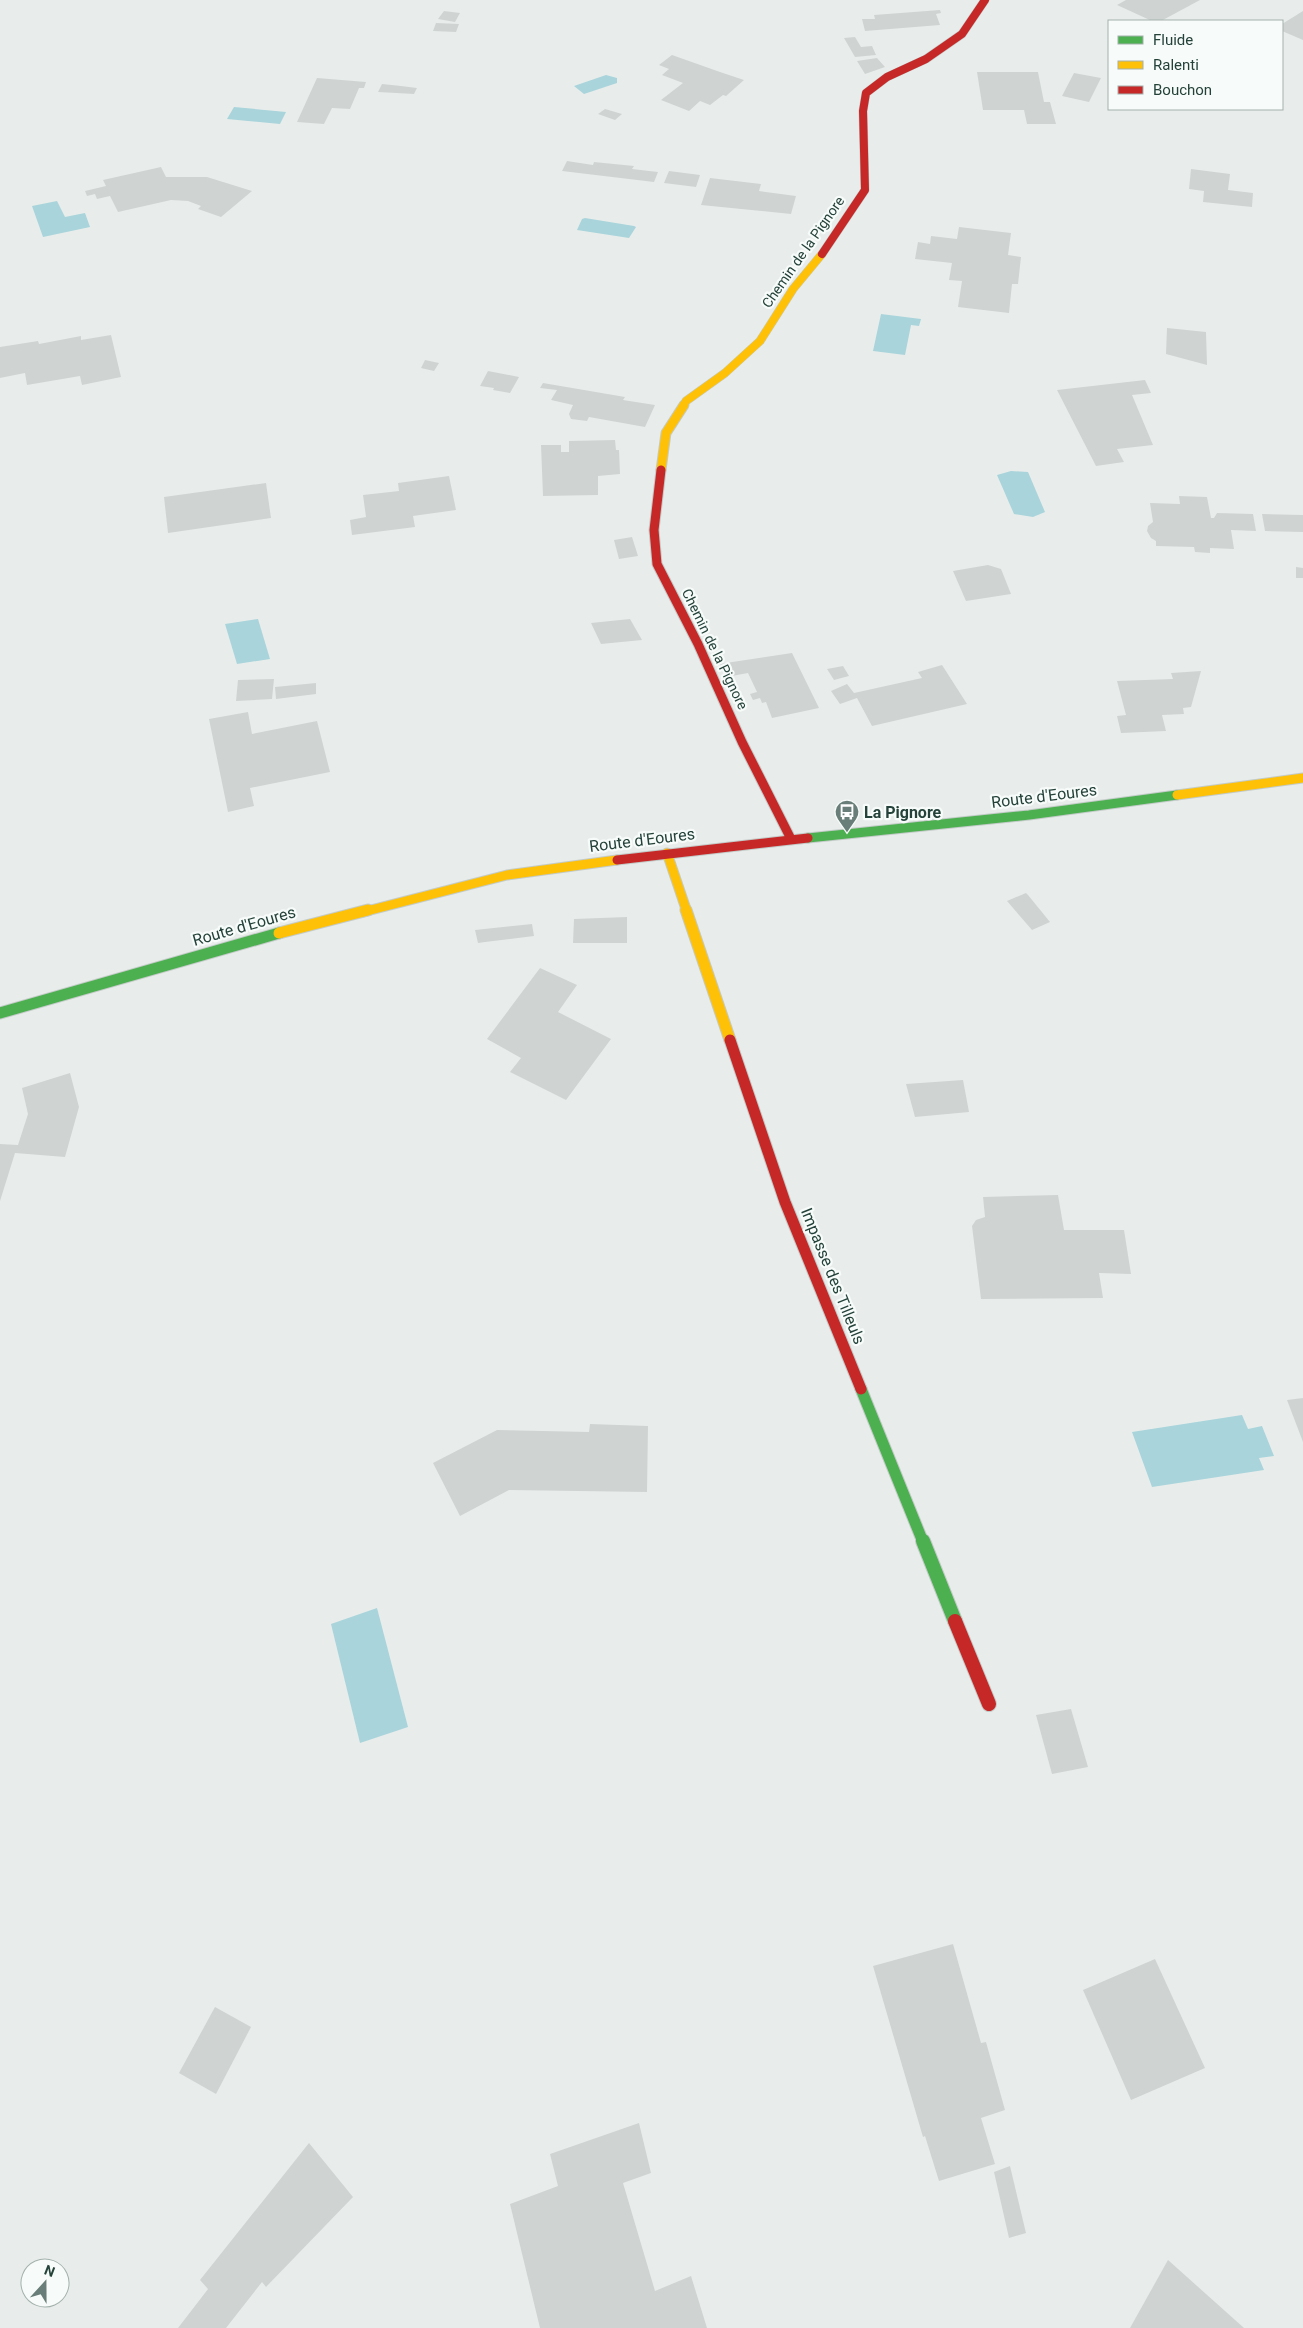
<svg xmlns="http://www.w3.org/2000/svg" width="1303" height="2328" viewBox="0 0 1303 2328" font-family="Roboto,sans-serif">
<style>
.water{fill:#a9d4db}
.building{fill:#cfd4d2}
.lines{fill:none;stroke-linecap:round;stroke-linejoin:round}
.fast-far2-casing{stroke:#c3cbc8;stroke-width:11}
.fast-far1-casing{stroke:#c3cbc8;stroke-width:13}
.fast-casing{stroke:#c3cbc8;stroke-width:16}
.slow-far2-casing{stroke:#c3cbc8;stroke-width:9}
.slow-far1-casing{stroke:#c3cbc8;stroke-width:11}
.slow-casing{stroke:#c3cbc8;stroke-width:13}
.jam-far3-casing{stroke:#c3cbc8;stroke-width:9}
.jam-far2-casing{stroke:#c3cbc8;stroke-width:11}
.jam-far1-casing{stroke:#c3cbc8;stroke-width:13}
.jam-casing{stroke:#c3cbc8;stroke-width:16}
.fast-far2{stroke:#4caf50;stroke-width:9}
.fast-far1{stroke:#4caf50;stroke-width:11}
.fast{stroke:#4caf50;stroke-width:14}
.slow-far2{stroke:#ffc107;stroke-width:8}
.slow-far1{stroke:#ffc107;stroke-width:9}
.slow{stroke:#ffc107;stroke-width:11}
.jam-far3{stroke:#c62828;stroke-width:8}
.jam-far2{stroke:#c62828;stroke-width:9}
.jam-far1{stroke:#c62828;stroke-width:11}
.jam{stroke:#c62828;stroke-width:14}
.labels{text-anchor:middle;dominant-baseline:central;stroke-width:4.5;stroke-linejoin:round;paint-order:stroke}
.far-street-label{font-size:14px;fill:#24423a;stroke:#f7fbf9}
.street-label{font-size:16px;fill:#24423a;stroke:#f7fbf9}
.poi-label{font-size:16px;font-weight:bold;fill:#24423a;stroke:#f7fbf9;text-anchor:start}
</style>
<rect width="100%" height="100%" fill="#e8edeb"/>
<g class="water">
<polygon points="606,75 617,78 617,83 584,94 574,86"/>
<polygon points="234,107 286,112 280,124 227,119"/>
<polygon points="57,201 65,217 85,213 90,227 43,237 32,206"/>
<polygon points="585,218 634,226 636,227 629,238 577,230 582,219"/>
<polygon points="881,314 921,319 919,326 911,325 905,355 873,351"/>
<polygon points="1011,471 1028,472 1045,512 1033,517 1014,514 997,475"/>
<polygon points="258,619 270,659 237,664 225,624"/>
<polygon points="1242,1415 1248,1429 1262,1426 1274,1456 1259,1458 1264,1470 1152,1487 1132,1432"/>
<polygon points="377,1608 408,1727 360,1743 331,1624"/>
</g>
<g class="building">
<polygon points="1126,0 1200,0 1161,21 1152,21 1117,5"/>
<polygon points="940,10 941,13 936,14 940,25 865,31 862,19 875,19 874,15"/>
<polygon points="444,11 460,13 455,22 438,19"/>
<polygon points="1303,11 1303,40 1282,31 1282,24"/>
<polygon points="436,23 459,24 456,32 433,31"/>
<polygon points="855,37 861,47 872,46 876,55 855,57 844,38"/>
<polygon points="672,55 720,72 744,80 726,96 723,95 710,105 700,101 689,111 661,100 683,83 662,75 669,69 659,65"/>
<polygon points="877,58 885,67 865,74 857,61"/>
<polygon points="977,72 1038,72 1044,102 1050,102 1056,124 1027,124 1024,110 983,110"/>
<polygon points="1074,73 1101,78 1089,102 1062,96"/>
<polygon points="317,78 366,82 364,88 359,88 350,109 332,108 324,124 297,122"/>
<polygon points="382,84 401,86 417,88 414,94 378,92"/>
<polygon points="605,109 622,114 615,120 598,114"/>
<polygon points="567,161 593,165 594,162 634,166 632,169 658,172 654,182 562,171"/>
<polygon points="161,167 166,177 207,177 252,191 221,217 198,209 201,206 188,201 171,200 118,212 110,196 97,199 95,194 87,196 85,191 106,186 103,180"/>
<polygon points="1191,169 1230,174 1228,190 1253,193 1252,207 1203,202 1204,191 1189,189"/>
<polygon points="669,171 700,175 696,187 664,183"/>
<polygon points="710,178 761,184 759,191 796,196 791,214 701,205"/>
<polygon points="959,227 1011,233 1008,255 1021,257 1018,284 1012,284 1009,313 958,307 962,281 949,280 952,263 915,259 918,242 930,244 931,236 957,239"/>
<polygon points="1167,328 1206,332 1207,365 1166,354"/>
<polygon points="111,335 121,377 82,385 80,376 27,385 25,373 0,378 0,347 38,341 39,344 81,336 81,340"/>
<polygon points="425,360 439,363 434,371 421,368"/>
<polygon points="488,371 519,377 510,393 493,390 494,388 480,386"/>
<polygon points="1145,380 1151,393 1132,395 1153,445 1117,449 1124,462 1096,466 1057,390"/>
<polygon points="543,383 625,397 623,400 655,405 645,427 589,417 587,421 571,419 569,414 573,405 551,400 557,390 540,388"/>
<polygon points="615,440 616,450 619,450 620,474 598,476 598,495 543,496 541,445 561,445 561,452 569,452 569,441"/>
<polygon points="449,476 456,510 413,516 415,527 352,535 350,520 366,517 363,495 399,491 398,483"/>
<polygon points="266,483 271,518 168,533 164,497"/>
<polygon points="1179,496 1207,497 1211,518 1214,518 1217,513 1253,514 1256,531 1231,530 1234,549 1210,548 1210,553 1195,552 1194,547 1156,546 1156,541 1151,538 1147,531 1148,526 1153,522 1150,503 1180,504"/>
<polygon points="1262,514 1303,515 1303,532 1265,531"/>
<polygon points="632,537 638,556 619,559 614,540"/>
<polygon points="988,565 1001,569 1011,594 966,601 953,571"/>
<polygon points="1296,567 1303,568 1303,578 1296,578"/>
<polygon points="630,619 642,640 601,644 591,623"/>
<polygon points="792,653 819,708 772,718 766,702 762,703 760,698 753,700 750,694 757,692 748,673 726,677 719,664"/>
<polygon points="942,665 967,704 872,726 857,698 840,704 831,691 847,684 854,693 922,678 918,672"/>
<polygon points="843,666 849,676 834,680 827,669"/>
<polygon points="1201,671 1191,707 1183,708 1184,714 1162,715 1166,731 1121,733 1117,716 1126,715 1117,681 1173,679 1171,673"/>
<polygon points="274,679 272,699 236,701 238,680"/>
<polygon points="316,683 316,694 276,699 275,687"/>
<polygon points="248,712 252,734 317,721 330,772 250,788 254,806 228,812 209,719"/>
<polygon points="1026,893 1028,895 1050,922 1032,930 1007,901"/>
<polygon points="627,917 627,943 573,943 574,919"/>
<polygon points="532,924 534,936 485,942 478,943 475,930"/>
<polygon points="540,968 577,985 558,1012 611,1039 566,1100 510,1072 521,1058 487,1039"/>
<polygon points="70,1073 79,1107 65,1157 15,1153 0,1201 0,1144 18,1145 28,1114 22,1088"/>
<polygon points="963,1080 969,1112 915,1117 906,1084"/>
<polygon points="1058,1195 1064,1230 1124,1230 1131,1274 1099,1273 1103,1298 981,1299 972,1226 976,1220 985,1217 983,1197"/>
<polygon points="1303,1398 1303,1442 1287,1400"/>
<polygon points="590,1424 648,1426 647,1492 509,1490 460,1516 433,1463 497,1430 589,1432"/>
<polygon points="1071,1709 1088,1767 1052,1774 1036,1715"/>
<polygon points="953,1944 981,2043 986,2042 1005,2110 981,2118 995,2164 939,2181 925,2136 923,2137 873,1966"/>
<polygon points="1155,1959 1205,2068 1131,2100 1083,1990"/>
<polygon points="215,2007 251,2027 216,2094 179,2073"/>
<polygon points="639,2123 651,2173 623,2183 655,2291 691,2276 707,2328 540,2328 510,2204 558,2186 550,2154"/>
<polygon points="309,2143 353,2197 266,2287 262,2282 226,2328 178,2328 208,2289 200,2280"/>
<polygon points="1010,2166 1026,2233 1009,2238 994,2172"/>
<polygon points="1168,2260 1244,2328 1130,2328"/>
</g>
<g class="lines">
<defs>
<polyline id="fast-far2" points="808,838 1029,815 1177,795"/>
<g id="fast-far1">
<polyline points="0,1013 279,933"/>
<polyline points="861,1389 923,1542"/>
</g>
<polyline id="fast" points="923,1541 955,1621"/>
<polyline id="slow-far2" points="683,406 686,401 725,373 760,341 793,289 822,254"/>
<g id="slow-far1">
<polyline points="661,470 666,433 684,405"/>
<polyline points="1177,795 1303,778"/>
<polyline points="667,853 687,912"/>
<polyline points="363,912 507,875 617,860"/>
</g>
<g id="slow">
<polyline points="686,910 730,1040"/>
<polyline points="279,933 368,910"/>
</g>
<polyline id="jam-far3" points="822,254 865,190 863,111 866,93 887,77 926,59 962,34 985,0"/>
<g id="jam-far2">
<polyline points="661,470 654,530 657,564 698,644 742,742 791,839"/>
<polyline points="617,860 808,838"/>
</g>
<polyline id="jam-far1" points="730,1040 785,1202 861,1389"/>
<polyline id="jam" points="955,1621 989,1704"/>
</defs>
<use href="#fast-far2" class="fast-far2-casing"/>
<use href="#fast-far1" class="fast-far1-casing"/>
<use href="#fast" class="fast-casing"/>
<use href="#slow-far2" class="slow-far2-casing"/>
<use href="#slow-far1" class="slow-far1-casing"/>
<use href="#slow" class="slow-casing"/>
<use href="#jam-far3" class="jam-far3-casing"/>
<use href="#jam-far2" class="jam-far2-casing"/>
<use href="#jam-far1" class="jam-far1-casing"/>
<use href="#jam" class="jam-casing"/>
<use href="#fast-far2" class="fast-far2"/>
<use href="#fast-far1" class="fast-far1"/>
<use href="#fast" class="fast"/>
<use href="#slow-far2" class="slow-far2"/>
<use href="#slow-far1" class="slow-far1"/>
<use href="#slow" class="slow"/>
<use href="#jam-far3" class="jam-far3"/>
<use href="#jam-far2" class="jam-far2"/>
<use href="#jam-far1" class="jam-far1"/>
<use href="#jam" class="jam"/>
</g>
<defs>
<symbol id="bus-pin" viewBox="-11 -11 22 30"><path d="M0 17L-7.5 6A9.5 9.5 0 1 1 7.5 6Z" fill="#697e78" stroke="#f7fbf9"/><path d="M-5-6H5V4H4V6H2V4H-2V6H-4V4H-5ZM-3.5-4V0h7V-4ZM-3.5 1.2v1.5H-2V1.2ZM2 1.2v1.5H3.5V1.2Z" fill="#fff"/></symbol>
</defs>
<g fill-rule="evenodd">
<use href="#bus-pin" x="833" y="798" width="28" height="38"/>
</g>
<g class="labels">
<g class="far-street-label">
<text transform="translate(803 252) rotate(-55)">Chemin de la Pignore</text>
<text transform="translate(715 649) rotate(64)">Chemin de la Pignore</text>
</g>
<g class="street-label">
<text transform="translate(1044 796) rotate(-7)">Route d'Eoures</text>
<text transform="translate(642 840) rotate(-7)">Route d'Eoures</text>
<text transform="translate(244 926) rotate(-16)">Route d'Eoures</text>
<text transform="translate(833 1276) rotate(68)">Impasse des Tilleuls</text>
</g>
<g class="poi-label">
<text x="864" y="812">La Pignore</text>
</g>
</g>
<rect x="1108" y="20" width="175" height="90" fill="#f7fbf9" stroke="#a3b1ad"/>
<rect x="1118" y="36" width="25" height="8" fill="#4caf50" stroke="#a3b1ad"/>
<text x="1153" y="45" font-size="15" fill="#24423a">Fluide</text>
<rect x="1118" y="61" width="25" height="8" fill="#ffc107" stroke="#a3b1ad"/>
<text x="1153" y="70" font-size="15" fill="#24423a">Ralenti</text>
<rect x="1118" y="86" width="25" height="8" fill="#c62828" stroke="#a3b1ad"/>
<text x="1153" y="95" font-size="15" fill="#24423a">Bouchon</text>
<g transform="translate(45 2283) rotate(21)"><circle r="24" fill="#f7fbf9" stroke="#a3b1ad"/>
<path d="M0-4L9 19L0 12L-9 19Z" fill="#697e78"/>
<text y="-8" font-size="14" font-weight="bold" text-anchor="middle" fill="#24423a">N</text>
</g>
</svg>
